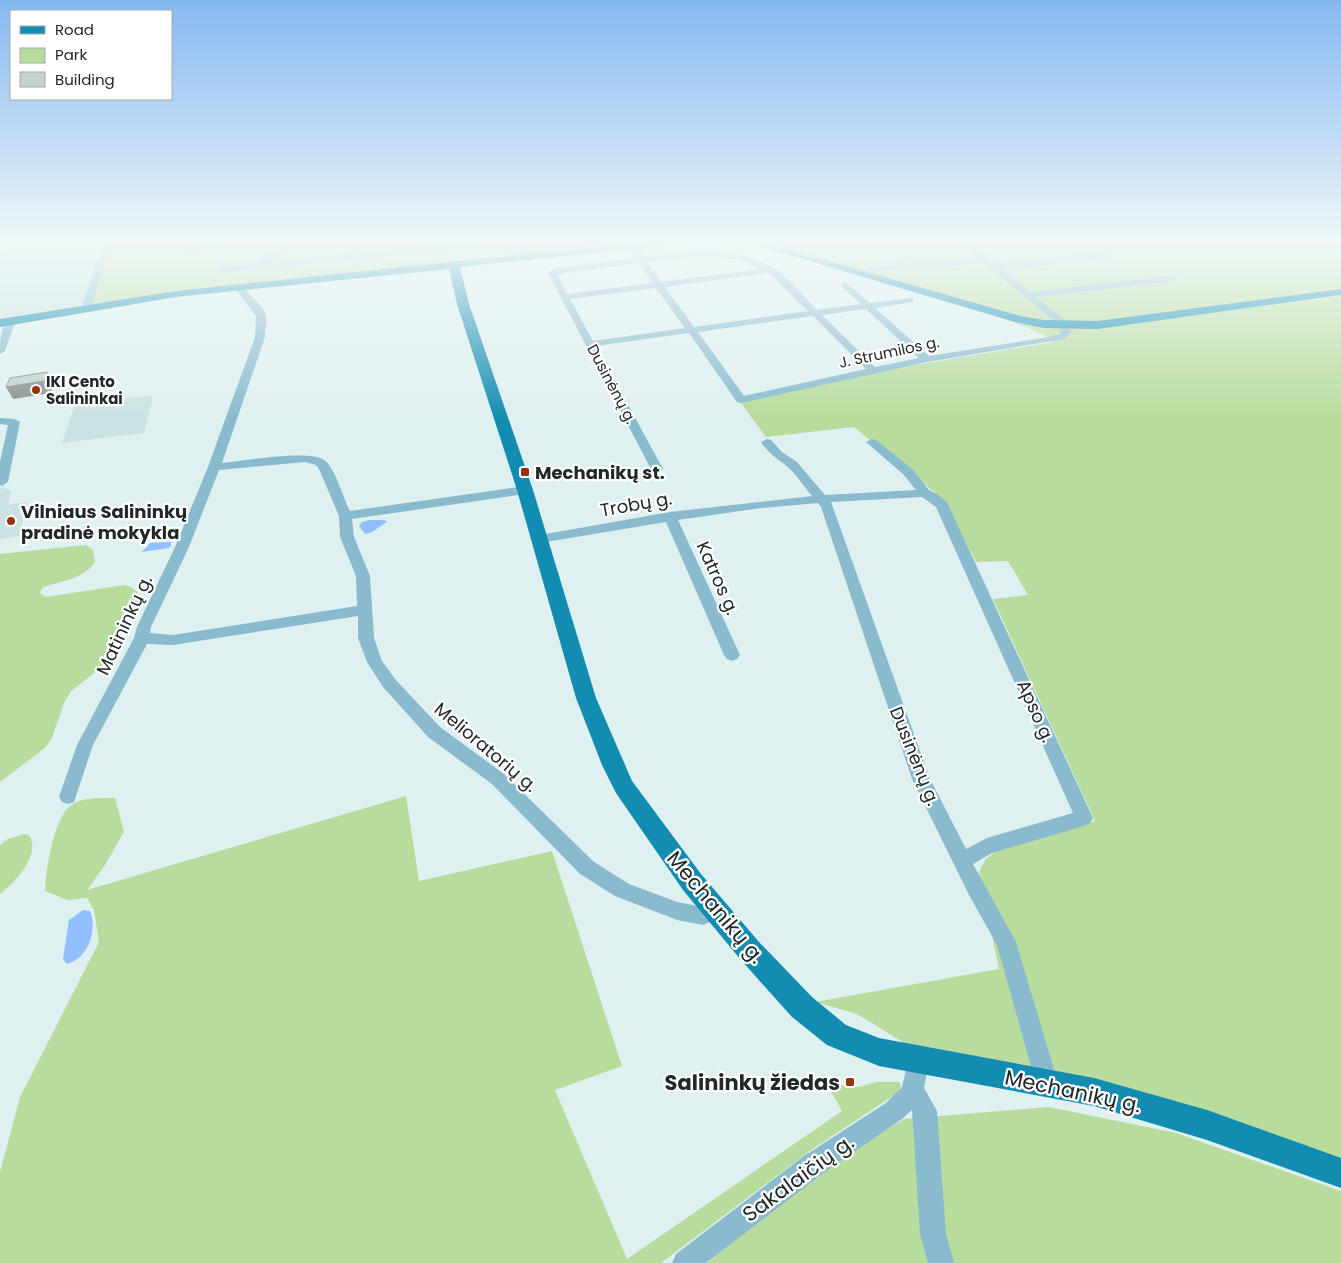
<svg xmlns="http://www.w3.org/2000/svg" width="1341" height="1263" viewBox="0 0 1341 1263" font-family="Poppins,sans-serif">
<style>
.built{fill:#cae3e2}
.green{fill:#b8dc9d}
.water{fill:#91bfff}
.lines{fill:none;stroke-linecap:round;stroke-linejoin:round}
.minor{fill:#89bace;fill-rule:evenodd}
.major{fill:#128cb1;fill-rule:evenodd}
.shaded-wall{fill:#89938e}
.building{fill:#c4d2cb;stroke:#89938e}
.poi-dot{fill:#983209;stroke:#fff;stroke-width:2}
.labels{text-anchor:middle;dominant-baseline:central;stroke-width:4.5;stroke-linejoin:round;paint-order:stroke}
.far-street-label{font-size:15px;fill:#212827;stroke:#fff}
.far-poi-label{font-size:15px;font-weight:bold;fill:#212827;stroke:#fff;text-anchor:start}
.poi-label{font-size:18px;font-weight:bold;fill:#212827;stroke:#fff;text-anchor:start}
.street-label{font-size:18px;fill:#212827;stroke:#fff}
.near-street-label{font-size:21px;fill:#212827;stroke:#fff}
.near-poi-label{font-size:21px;font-weight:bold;fill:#212827;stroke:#fff;text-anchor:end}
</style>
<rect width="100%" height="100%" fill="#dff0f0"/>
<g class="built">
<polygon points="34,242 112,242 91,305 0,321 0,252 3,246"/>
<polygon points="153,396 144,433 62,443 77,398 91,401"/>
<polygon points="4,487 11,491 8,505 27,502 19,536 0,539 0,488"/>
</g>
<g class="green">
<polygon points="112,242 657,242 91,305"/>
<polygon points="760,242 1341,242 1341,289 1097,321 1050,321 1016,315"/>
<polygon points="1341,296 1341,1161 909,1046 857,1014 815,1002 999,969 979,872 985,860 996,851 1095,821 993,599 1028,595 1008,561 976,562 943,499 854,427 766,437 740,402 885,370 1053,342 1042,334 999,316 1027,323 1109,326"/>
<path d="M86,545L93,550L95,562C84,579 61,581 43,587L40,593L46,597L124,585L131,587L138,593C141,620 121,615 114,636C111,643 112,652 111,660L71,691L64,703L52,738L45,748L0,782V554Z"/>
<path d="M406,796L419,881L552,851L622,1066L555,1090L627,1259L842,1111L821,1074L841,1085L859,1087L877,1082H899L901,1086L896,1094L814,1148L661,1263H0V1172L20,1097L99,942L94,910L87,898L67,900L45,891C46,870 54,811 76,802C88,797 103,798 115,798L124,832L105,865L87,890Z"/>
<path d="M24,834L29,835C42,855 14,883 0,894V845L8,839Z"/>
<polygon points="1049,1107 1176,1133 1341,1191 1341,1263 707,1263 765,1215 861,1145 904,1119"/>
</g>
<g class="water">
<polygon points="369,520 385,520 387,522 372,532 365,534 359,526 362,522"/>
<polygon points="171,542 171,546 168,548 142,552 150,543"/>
<path d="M83,910L90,911C98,929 88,959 67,964L63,959L69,920Z"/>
</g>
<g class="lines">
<g class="minor">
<polygon points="104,242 112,242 91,308 86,311 83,310 81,308"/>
<polygon points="223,242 255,242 185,251 181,249 185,247"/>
<polygon points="284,242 294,242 268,263 474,242 508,242 504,244 220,273 216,270 220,267 255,264"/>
<polygon points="520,242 528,242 529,260 522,258"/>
<path d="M960,242H970L997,265L1106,252L1110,255L1106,258L1003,270L1030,292L1175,275L1179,278L1175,281L1036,297L1064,320L1071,332L1064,339L927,362L741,403L737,402L689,333L596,346L663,469L657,473L651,469L548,273L552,269L563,267L636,258L628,247L632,245H635L643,257C686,251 735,245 774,268C787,276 805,298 817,310L861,304L842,287L841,285L845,282L870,303L913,298V302L875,308L929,356L1049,337L1058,335L1061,332L1057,323L984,263L867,272L863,269L867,266L978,258ZM703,256L740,260L761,269L661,282L647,262ZM639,263L653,283L567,294L557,274ZM768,273L808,311L694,327L665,287ZM656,288L685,328L593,341L570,299ZM866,309L919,358L875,367L822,315ZM813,316L866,369L744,396L698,332Z"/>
<path d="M240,284L243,285C248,296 263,304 266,316C267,322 265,330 265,337L222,463C243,461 309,449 324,460C335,467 344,500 350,511L525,486L529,487L531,490L525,494L352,519L354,537L370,576L374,638L382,661L395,679L440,727L504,774L594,862L629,884L677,902L703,907L715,902L722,905L725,911L722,917L703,925L677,920L615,896L580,874L492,784L428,737L383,687L367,662L358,638V616L173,645L147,644L93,745L74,802L68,804L62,802L59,797L77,745L134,638L137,627L175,547L208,467L255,337L256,316L237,291L236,287ZM305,462L316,465L319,469L339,516L340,537L356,576L357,606L173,635L150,633L151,627L189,547L219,470Z"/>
<path d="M10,319L15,322L5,351L0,354C0,343 0,324 10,319Z"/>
<polygon points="0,418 14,419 20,422 8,482 2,486 0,485 0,462 8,425 0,424"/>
<path d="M767,439L771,440L782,452L797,462L825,495L916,490L903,474L866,442L872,439L876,440L912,469L929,490L937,494L947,502L1093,818L1090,823L1084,826L992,853L973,864L1016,942L1053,1066L1055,1082L1052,1090L1044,1093L1036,1090L1033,1082L1031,1066L997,945L969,895L912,779L821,507L818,503L761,508L678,520L740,655L737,659L732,661L727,659L724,655L666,522L540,543L533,539L540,535L670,512L812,496C804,487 797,475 788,467C777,458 770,455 761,442ZM922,497L936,507L1073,813L987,838L966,849L930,779L831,502Z"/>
<polygon points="918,1050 926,1053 929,1061 924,1088 937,1111 946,1234 954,1263 928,1263 920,1234 912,1110 902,1119 822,1174 706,1263 672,1263 676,1254 804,1156 886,1103 902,1087 910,1053"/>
</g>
<g class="major">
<polygon points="638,242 677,242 672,245 460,267 469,304 533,490 596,698 632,781 701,874 759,942 812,997 846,1025 879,1038 1094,1078 1207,1110 1341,1158 1341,1188 1207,1140 1094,1106 879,1066 827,1045 792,1017 741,960 683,890 616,793 602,765 576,698 517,490 457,304 449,269 176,297 0,327 0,319 176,291"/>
<polygon points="745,242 763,242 1021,316 1044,320 1097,321 1341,289 1341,295 1097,329 1044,328 1015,322"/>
</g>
</g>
<polygon class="shaded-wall" points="47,372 53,383 51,393 13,399 6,387"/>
<polygon class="building" points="47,372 44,381 6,387 10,378"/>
<linearGradient id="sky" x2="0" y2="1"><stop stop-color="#85b8f1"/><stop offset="0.58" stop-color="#f1f8f8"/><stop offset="1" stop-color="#f1f8f8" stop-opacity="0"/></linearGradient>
<rect width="1341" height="419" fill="url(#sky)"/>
<g class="poi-dot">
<circle cx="36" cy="390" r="5"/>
<rect x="520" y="467" width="10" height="10" rx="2.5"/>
<circle cx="11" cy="521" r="5"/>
<rect x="845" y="1077" width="10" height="10" rx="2.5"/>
</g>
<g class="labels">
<g class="far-street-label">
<text transform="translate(889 352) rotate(-12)">J. Strumilos g.</text>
<text transform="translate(612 384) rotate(62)">Dusinėnų g.</text>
</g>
<g class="far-poi-label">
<text x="46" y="381">IKI Cento<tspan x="46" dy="17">Salininkai</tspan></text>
</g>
<g class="poi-label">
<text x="535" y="472">Mechanikų st.</text>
<text x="21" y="511">Vilniaus Salininkų<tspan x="21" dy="21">pradinė mokykla</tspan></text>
</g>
<g class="street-label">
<text transform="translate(636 504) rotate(-10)">Trobų g.</text>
<text transform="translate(718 578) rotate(66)">Katros g.</text>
<text transform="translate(124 625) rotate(-65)">Matininkų g.</text>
<text transform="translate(1036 711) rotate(66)">Apso g.</text>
<text transform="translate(486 747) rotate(40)">Melioratorių g.</text>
<text transform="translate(915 756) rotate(68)">Dusinėnų g.</text>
</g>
<g class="near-street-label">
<text transform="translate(716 907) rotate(50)">Mechanikų g.</text>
<text transform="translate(1073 1091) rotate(12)">Mechanikų g.</text>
<text transform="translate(798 1178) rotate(-36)">Sakalaičių g.</text>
</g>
<g class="near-poi-label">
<text x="840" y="1082">Salininkų žiedas</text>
</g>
</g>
<rect x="10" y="10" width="162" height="90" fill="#ffffff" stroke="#a6a9a9"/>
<rect x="20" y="26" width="25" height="8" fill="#128cb1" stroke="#a6a9a9"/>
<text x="55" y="35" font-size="15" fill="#212827">Road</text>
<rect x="20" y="48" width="25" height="15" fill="#b8dc9d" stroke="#a6a9a9"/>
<text x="55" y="60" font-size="15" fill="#212827">Park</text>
<rect x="20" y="72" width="25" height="15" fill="#c4d2cb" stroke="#a6a9a9"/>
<text x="55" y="85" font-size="15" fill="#212827">Building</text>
</svg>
